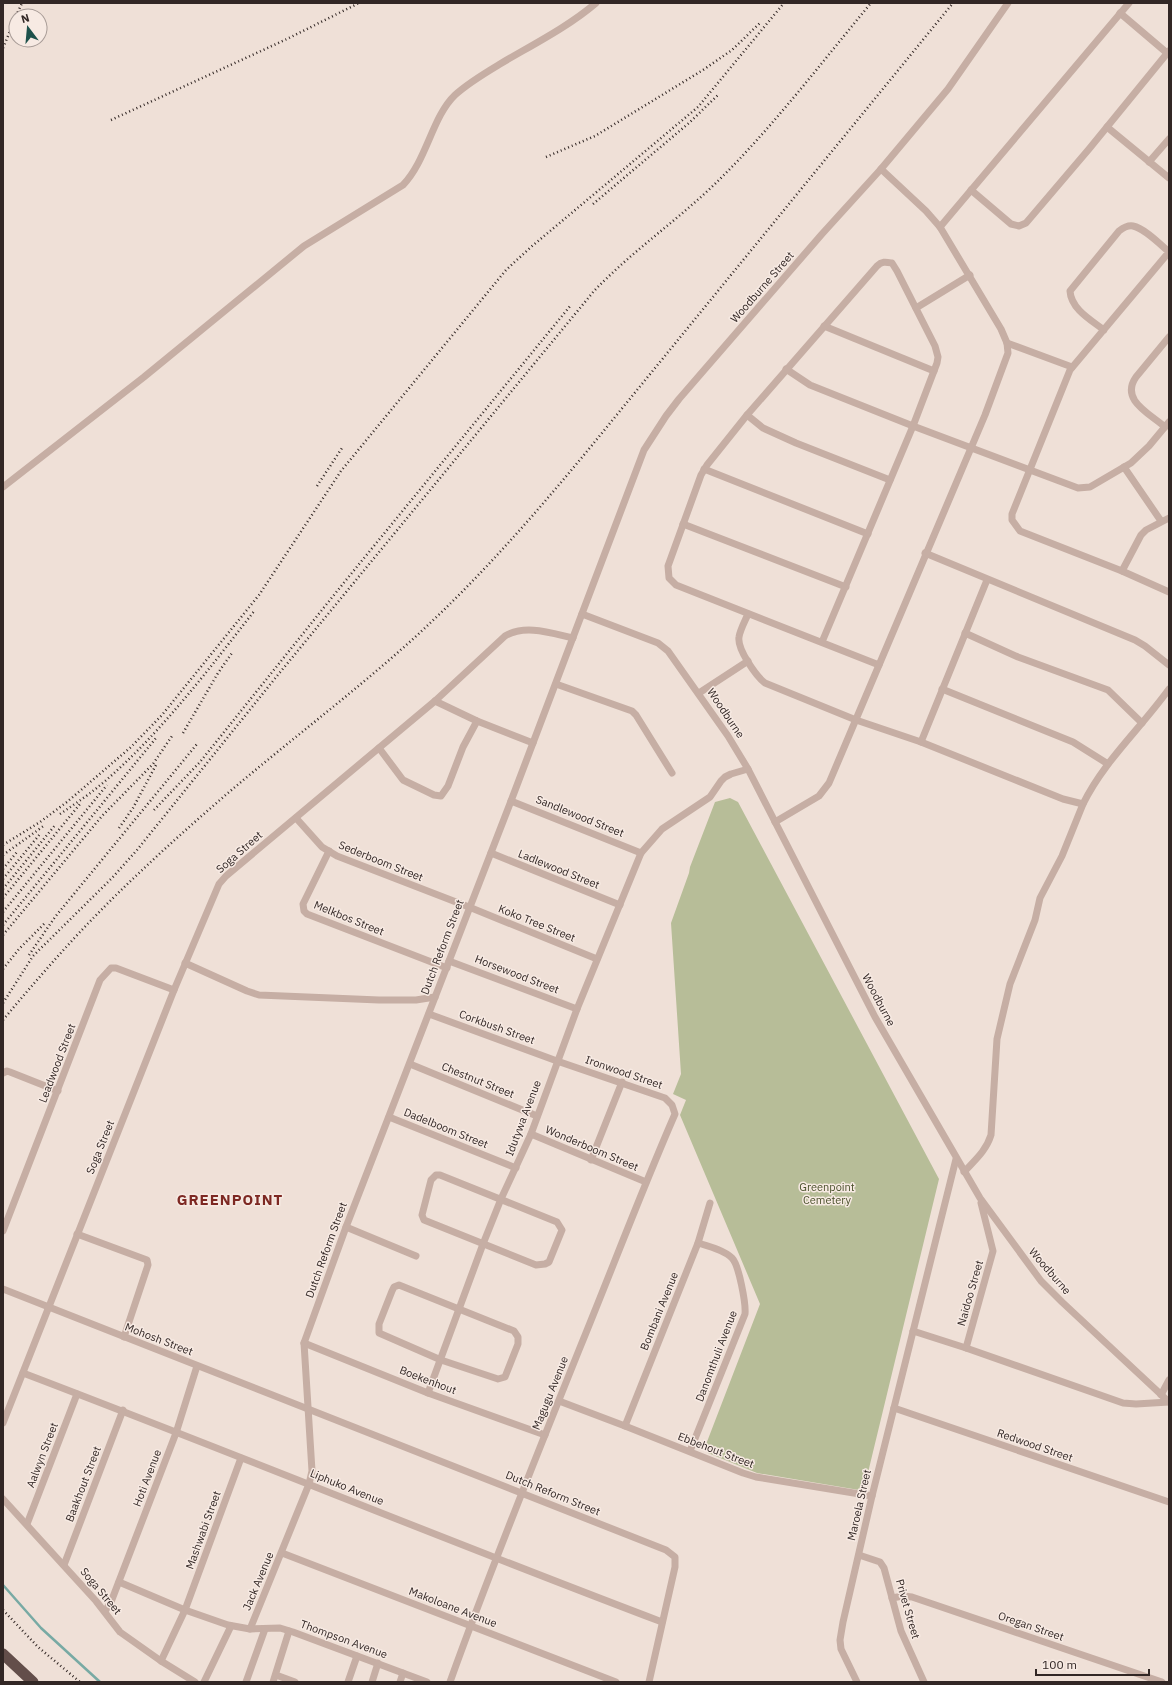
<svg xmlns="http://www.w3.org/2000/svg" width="1172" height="1685" viewBox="0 0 1172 1685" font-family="'IBM Plex Sans',sans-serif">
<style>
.green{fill:#b7bd98}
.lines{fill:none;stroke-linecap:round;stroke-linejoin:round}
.stream{stroke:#78aaa4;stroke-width:2.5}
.minor{stroke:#c6aea4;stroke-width:7}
.trunk{stroke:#634e4a;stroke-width:11}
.rail{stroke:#322725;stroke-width:2.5;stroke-dasharray:1 3;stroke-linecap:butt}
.labels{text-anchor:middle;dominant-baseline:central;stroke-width:3;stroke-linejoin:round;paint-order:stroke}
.street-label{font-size:11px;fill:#322725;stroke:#f7eae3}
.park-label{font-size:11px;fill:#484f2a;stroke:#f7eae3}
.district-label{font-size:15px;font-weight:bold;letter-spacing:1px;fill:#7d2822;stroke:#f7eae3}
</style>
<rect width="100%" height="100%" fill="#efe0d7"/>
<polygon class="green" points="730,798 738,802 939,1179 865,1485 859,1490 757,1473 708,1453 705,1447 760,1304 680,1115 686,1100 673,1094 681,1074 671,923 689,873 690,867 715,802"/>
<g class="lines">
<polyline class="stream" points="3,1585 41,1628 100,1682"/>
<g class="minor">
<polyline points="1120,13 1167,53"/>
<polyline points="1107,127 1169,178"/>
<polyline points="1149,162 1169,139"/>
<polyline points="971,190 1011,224 1019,226 1026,223 1089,149 1169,51"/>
<polyline points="940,227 1129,3"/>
<polyline points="916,308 970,275"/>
<polyline points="824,326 934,371"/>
<path d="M1104,330C1091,320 1071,309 1070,291L1119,231C1123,228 1128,225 1133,226C1144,228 1160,244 1169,252L1070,370L1012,514V520L1020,531L1122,571L1169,592"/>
<polyline points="1007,343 1072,367"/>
<polyline points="786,369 810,385 913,426 1078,488 1090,487 1131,463 1149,446 1169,422"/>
<polyline points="747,415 763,428 796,443 890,480"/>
<path d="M1165,427C1149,413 1120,400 1136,377L1169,337"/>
<polyline points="1124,467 1161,521"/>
<polyline points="704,469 868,534"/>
<path d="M3,487L144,377L304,246L403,185C427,160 432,117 455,95C468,83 485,73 500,64C532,45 568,27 596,3"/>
<polyline points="683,524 846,587"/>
<polyline points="925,553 1135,640 1145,646 1169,665"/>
<polyline points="1122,571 1141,535 1146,530 1169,518"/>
<polyline points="582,614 658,643 668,651 728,736 748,769 875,1017 980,1198 1041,1281 1062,1302 1169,1402"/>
<path d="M748,614C745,621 740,630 739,637C737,649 756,676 765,683L856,720L921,742L1063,799L1083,804C1104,761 1141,728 1169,689"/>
<polyline points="965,633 1018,657 1108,690 1142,723"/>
<path d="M822,642L913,426L937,363L938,357L935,346L897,271L892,263C886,262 882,261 877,266L747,415L707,465L701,475L668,566L669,578L676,585L879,665"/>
<polyline points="556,684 632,711 636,715 672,773"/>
<polyline points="942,689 1073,742 1108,764"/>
<polyline points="699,693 748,661"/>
<polyline points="435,701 477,721 533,743"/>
<polyline points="921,742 987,580"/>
<polyline points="379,748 403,780 434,795 441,796 448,786 463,747 477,721"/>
<polyline points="511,801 641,853"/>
<polyline points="296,818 322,847 337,856 469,907 597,959"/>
<polyline points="775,822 819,796 829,783 985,415 1008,353 1007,343 1001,329 940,227 926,211 881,169"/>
<polyline points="329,851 303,904 304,911 307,914 447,968"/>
<polyline points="491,853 620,905"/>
<polyline points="449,961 577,1009"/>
<polyline points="185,963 247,991 259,995 379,1000 416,1000 435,997"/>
<path d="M429,1014L557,1061L665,1098L672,1105L675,1114C641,1192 611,1272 579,1350C535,1460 490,1570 450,1682"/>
<polyline points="410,1064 537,1116"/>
<polyline points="3,1073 7,1071 10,1072 58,1091"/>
<polyline points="389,1117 516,1168"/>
<polyline points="531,1134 646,1182"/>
<polyline points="591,1160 622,1082"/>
<path d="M964,1172C975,1160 986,1151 991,1135L997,1039L1010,984L1035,920L1040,898L1062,856L1083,804"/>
<polygon points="436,1175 440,1175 557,1222 562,1230 549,1262 545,1264 536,1265 424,1220 422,1215 431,1180"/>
<polyline points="346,1227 416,1256"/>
<polyline points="3,1231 100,980 111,968 116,968 174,990"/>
<polyline points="77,1234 147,1260 148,1265 124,1337"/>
<polygon points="399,1285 514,1331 518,1337 518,1344 505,1377 498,1379 441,1360 379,1333 379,1324 392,1291 394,1287"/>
<polyline points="3,1289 666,1550 675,1557 675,1567 649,1682"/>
<polyline points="913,1331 966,1348 1123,1403 1136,1404 1169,1402"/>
<polyline points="304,1343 428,1393 545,1435"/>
<polyline points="966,1348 993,1251 981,1203"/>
<path d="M23,1373C236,1454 448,1541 662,1622"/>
<polyline points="428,1393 483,1244 501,1199 531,1134 577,1009 641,853 662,829 710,797 721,781 725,777 731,774 748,769"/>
<polyline points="1161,1395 1169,1380"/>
<polyline points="559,1401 625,1426 743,1473 756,1477 872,1496"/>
<polyline points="894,1408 1169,1502"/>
<path d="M3,1423L174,990L219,884L226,876L435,701L505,636C525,624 551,633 573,638"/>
<polyline points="625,1426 698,1243 710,1203"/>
<path d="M690,1451L745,1314C746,1304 739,1265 732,1258C724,1250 708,1246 698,1243"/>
<polyline points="3,1499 96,1601 120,1632 161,1661 195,1682"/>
<polyline points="27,1524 77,1394"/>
<polyline points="282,1553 616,1682"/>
<polyline points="859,1555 880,1562 884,1568 901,1631 924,1682"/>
<polyline points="64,1565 123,1410"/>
<polyline points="119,1582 185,1610 228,1625 250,1629 309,1484 312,1471 304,1343 346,1227 511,801 644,450 666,416 679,399 822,234 881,169 948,89 1008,3"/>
<polyline points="892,1598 903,1596 912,1597 1162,1682"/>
<polyline points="105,1611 111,1602 176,1433 197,1366"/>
<polyline points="250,1629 280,1628 293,1632 427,1682"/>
<polyline points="161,1661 185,1610 241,1458"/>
<polyline points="276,1675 295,1682"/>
<polyline points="204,1682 231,1626"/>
<polyline points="246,1682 265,1629"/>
<polyline points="273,1682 289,1631"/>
<polyline points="348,1682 357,1656"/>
<polyline points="372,1682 378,1663"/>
<polyline points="400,1682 403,1673"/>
<polyline points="857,1682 841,1649 840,1640 843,1622 872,1496 956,1159"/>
</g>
<polyline class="trunk" points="3,1654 33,1682"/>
<g class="rail">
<polyline points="16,16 22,3"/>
<polyline points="3,48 16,17"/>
<polyline points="111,120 287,39 359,3"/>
<polyline points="546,157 595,136 703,70 732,50 761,22"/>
<polyline points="593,204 689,123 719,94"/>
<polyline points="317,486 342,448"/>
<polyline points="183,733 218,673 232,653"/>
<polyline points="154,810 200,762 342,585 571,305"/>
<path d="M60,814C75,804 90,794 104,782C161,733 209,669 255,610"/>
<polyline points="119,828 133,808 156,765"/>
<polyline points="3,845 40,822 67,802 131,747 162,715 259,595 341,471 506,270 531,247 698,107 784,3"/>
<polyline points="3,855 45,825"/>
<polyline points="3,869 17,852"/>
<polyline points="3,879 40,834"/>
<polyline points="3,889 56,824"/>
<polyline points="3,898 80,804"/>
<polyline points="3,912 107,785"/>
<polyline points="3,925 156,738"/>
<polyline points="3,935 102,816 153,764 172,736"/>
<polyline points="29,955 55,917 197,744"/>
<polyline points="3,969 19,949 46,922"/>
<path d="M3,1003L33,956L112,878L137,850L277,676L594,291C633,250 681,218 721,178C775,124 822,62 871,3"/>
<path d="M3,1020C28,990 53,961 80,932C126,883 177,837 228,793C289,741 353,693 413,639C479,579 537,512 593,444L953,3"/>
<polyline points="3,1610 38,1647 80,1682"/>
</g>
</g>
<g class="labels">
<g class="street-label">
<text transform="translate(762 287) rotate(-49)">Woodburne Street</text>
<text transform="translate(726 713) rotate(56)">Woodburne</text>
<text transform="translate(580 816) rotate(22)">Sandlewood Street</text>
<text transform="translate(239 852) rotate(-41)">Soga Street</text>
<text transform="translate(381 861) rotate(22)">Sederboom Street</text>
<text transform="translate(559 869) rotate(22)">Ladlewood Street</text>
<text transform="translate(349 918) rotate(22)">Melkbos Street</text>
<text transform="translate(537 923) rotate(22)">Koko Tree Street</text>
<text transform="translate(442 947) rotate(-69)">Dutch Reform Street</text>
<text transform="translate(517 974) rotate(21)">Horsewood Street</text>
<text transform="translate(879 1000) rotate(62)">Woodburne</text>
<text transform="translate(497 1027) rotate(20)">Corkbush Street</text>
<text transform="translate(57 1063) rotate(-69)">Leadwood Street</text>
<text transform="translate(624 1072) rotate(19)">Ironwood Street</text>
<text transform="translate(478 1080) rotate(22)">Chestnut Street</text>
<text transform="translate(523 1118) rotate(-69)">Idutywa Avenue</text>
<text transform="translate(446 1128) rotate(22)">Dadelboom Street</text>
<text transform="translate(100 1147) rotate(-68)">Soga Street</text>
<text transform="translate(592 1148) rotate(23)">Wonderboom Street</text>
<text transform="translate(326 1250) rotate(-70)">Dutch Reform Street</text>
<text transform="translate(1050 1271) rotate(49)">Woodburne</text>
<text transform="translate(970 1293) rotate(-74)">Naidoo Street</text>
<text transform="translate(659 1311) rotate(-68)">Bombani Avenue</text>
<text transform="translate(159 1339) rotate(21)">Mohosh Street</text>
<text transform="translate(716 1356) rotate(-69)">Danomthuli Avenue</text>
<text transform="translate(428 1380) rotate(21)">Boekenhout</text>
<text transform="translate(550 1393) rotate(-68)">Magugu Avenue</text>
<text transform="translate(1035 1445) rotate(19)">Redwood Street</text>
<text transform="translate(716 1450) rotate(21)">Ebbehout Street</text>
<text transform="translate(42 1455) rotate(-69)">Aalwyn Street</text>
<text transform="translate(147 1478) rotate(-69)">Hoti Avenue</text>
<text transform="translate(83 1484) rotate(-69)">Baakhout Street</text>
<text transform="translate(347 1487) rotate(22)">Liphuko Avenue</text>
<text transform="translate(553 1493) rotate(22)">Dutch Reform Street</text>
<text transform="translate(859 1505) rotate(-77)">Maroela Street</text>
<text transform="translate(203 1530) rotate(-70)">Mashwabi Street</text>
<text transform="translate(258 1581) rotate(-67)">Jack Avenue</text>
<text transform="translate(101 1591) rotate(50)">Soga Street</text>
<text transform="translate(453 1607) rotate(21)">Makoloane Avenue</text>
<text transform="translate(908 1609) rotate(74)">Privet Street</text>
<text transform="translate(1031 1626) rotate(19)">Oregan Street</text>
<text transform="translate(344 1639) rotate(20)">Thompson Avenue</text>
</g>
<g class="park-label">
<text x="827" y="1187">Greenpoint<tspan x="827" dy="13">Cemetery</tspan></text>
</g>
<g class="district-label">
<text x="230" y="1199">GREENPOINT</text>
</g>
</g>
<rect width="1172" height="1685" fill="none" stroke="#322725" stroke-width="8"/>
<g transform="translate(28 28) rotate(344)"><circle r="19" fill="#f7eae3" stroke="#a89c97"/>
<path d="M0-3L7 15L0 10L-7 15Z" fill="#1d514b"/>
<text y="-6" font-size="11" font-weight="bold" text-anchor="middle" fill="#322725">N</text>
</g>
<path d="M1036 1669v6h113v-6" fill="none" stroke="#322725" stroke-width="2"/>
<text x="1042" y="1669" font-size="12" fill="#322725" stroke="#f7eae3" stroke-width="3" paint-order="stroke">100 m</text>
</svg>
